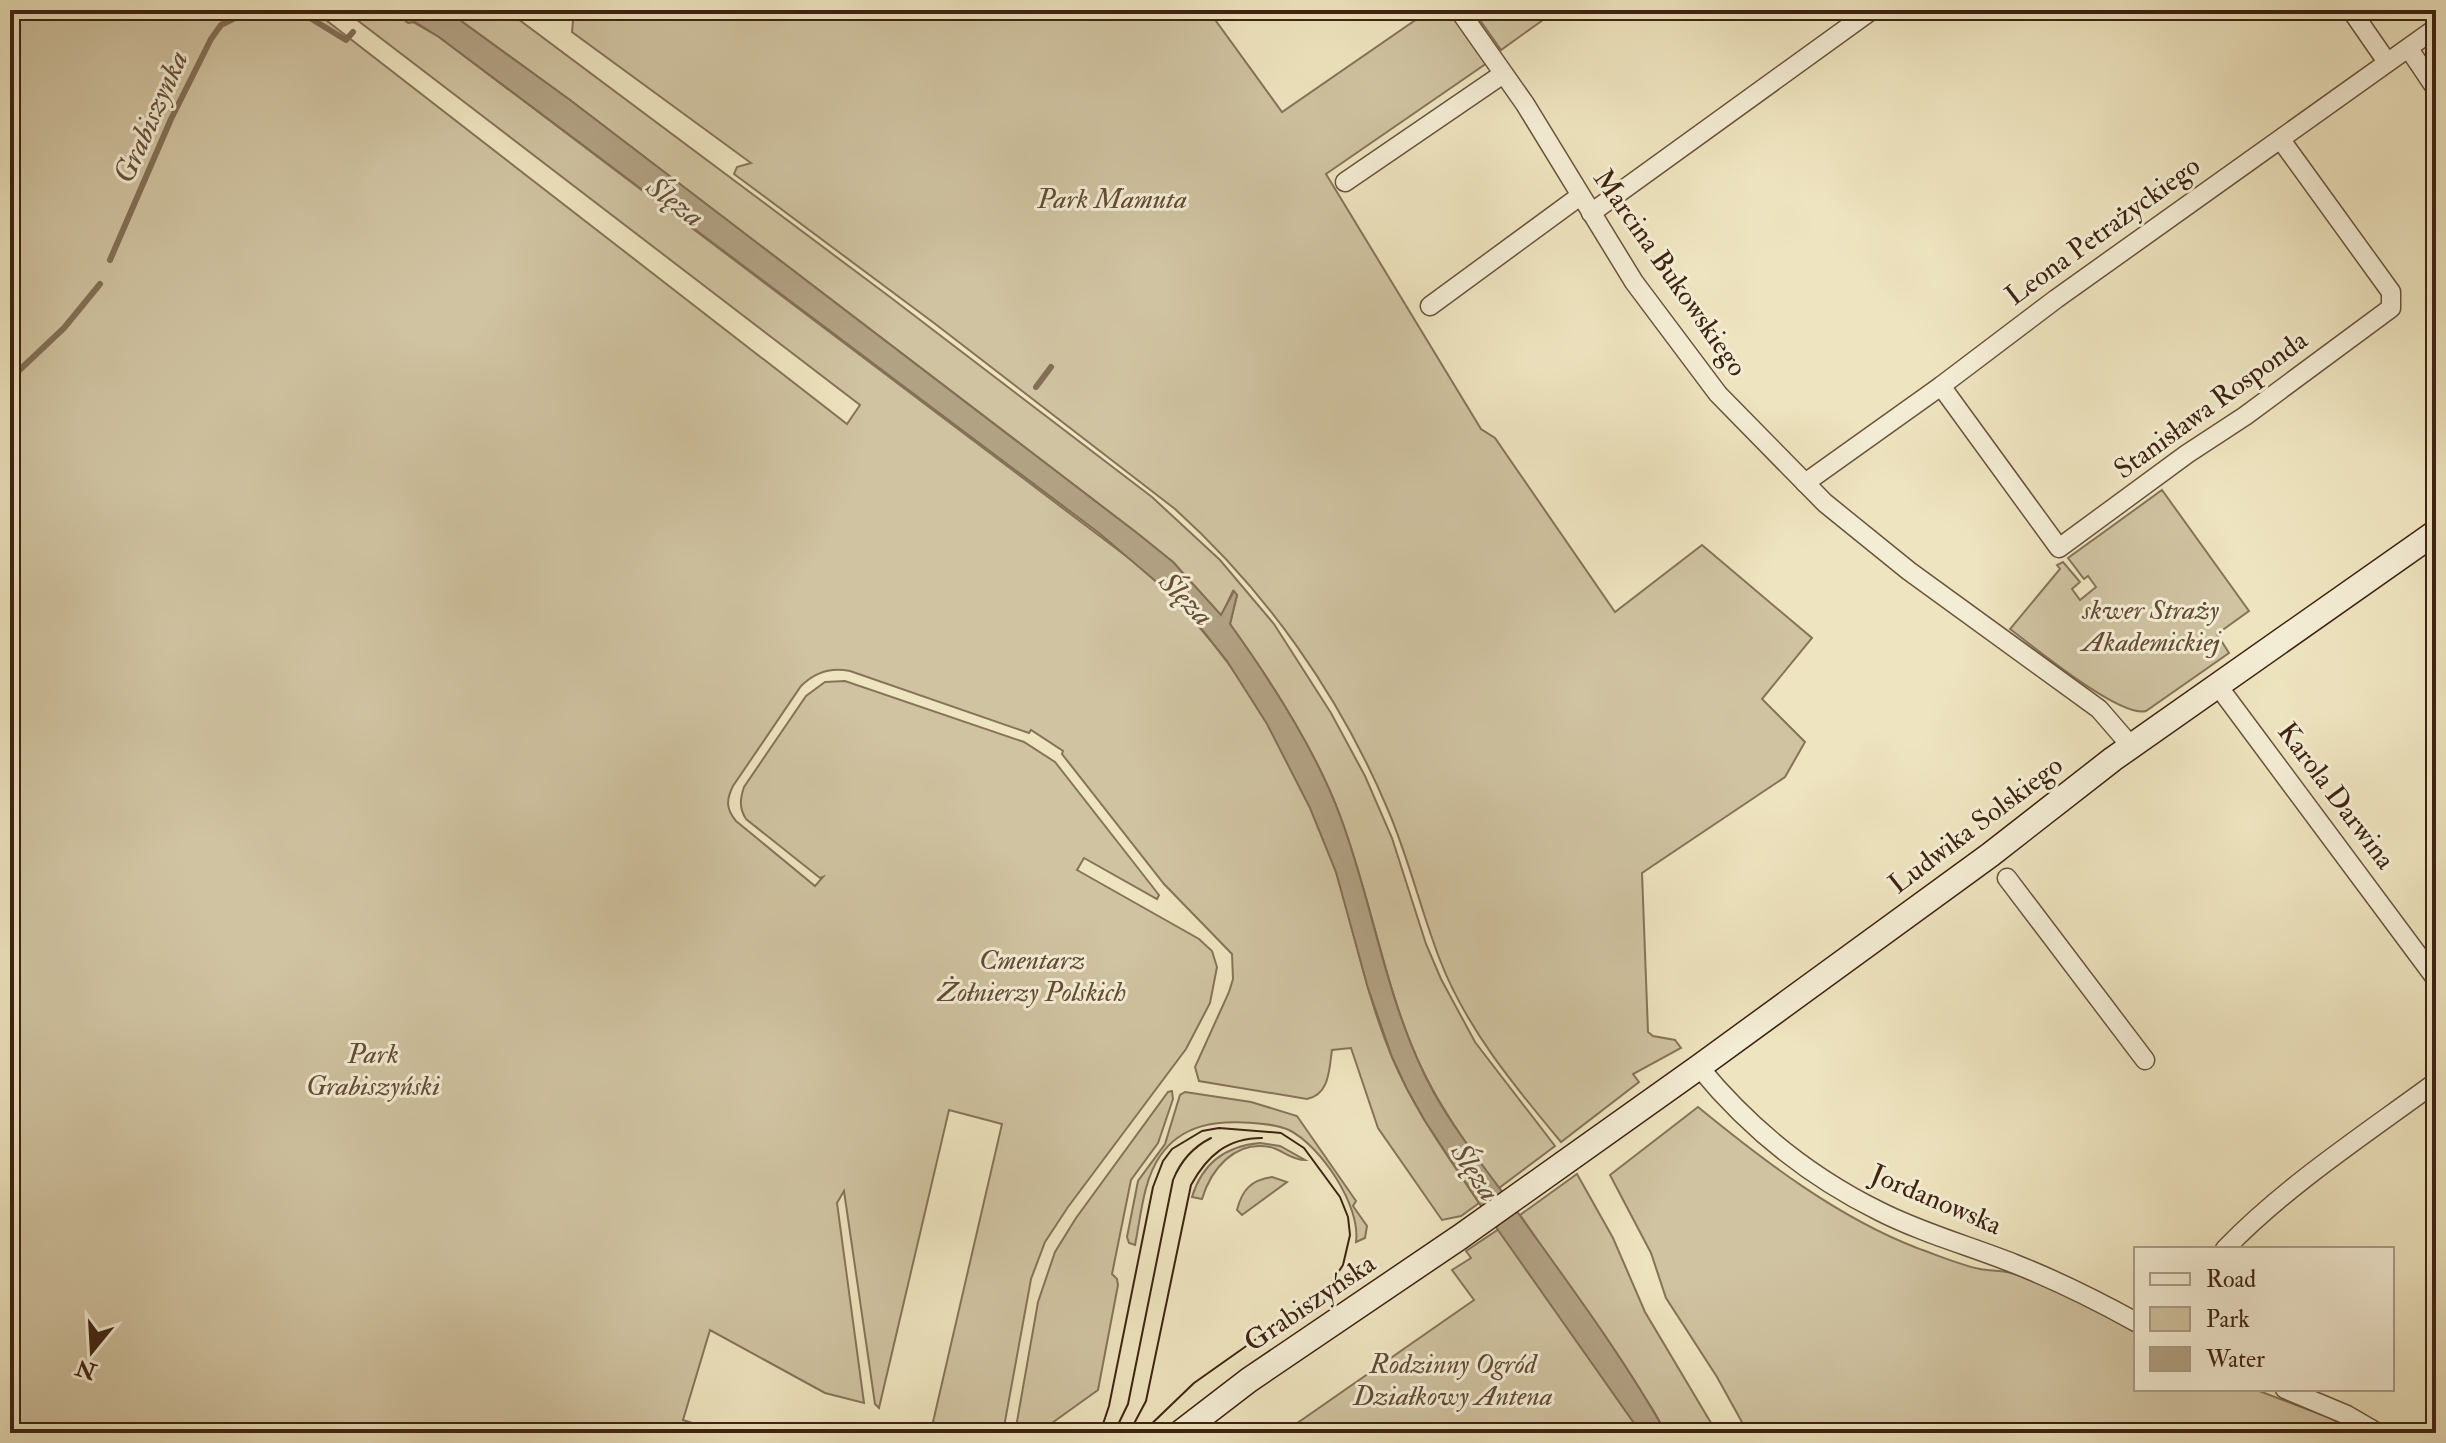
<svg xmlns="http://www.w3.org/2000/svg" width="2446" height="1443" viewBox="0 0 2446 1443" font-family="'IM FELL Double Pica',serif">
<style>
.green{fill:#d0c3a1;stroke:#867359;stroke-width:2}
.water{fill:#b2a284;stroke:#836f56;stroke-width:2}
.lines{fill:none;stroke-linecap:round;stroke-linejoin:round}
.stream{stroke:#836f56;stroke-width:6}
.street-casing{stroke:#69533c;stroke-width:21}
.secondary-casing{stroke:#3d2311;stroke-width:27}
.street{stroke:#f4edd5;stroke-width:18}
.secondary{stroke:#f4edd5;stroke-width:24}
.tram{stroke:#3d2311;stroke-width:2}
.labels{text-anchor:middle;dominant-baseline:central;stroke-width:6;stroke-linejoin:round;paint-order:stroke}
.park-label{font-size:28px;font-style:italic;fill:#624b35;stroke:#f4edd5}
.street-label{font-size:28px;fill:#3d2311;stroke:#f4edd5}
.water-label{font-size:30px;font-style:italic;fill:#664f39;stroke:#f4edd5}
</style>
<rect width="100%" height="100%" fill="#eee4bf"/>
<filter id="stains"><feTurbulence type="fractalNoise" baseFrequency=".0025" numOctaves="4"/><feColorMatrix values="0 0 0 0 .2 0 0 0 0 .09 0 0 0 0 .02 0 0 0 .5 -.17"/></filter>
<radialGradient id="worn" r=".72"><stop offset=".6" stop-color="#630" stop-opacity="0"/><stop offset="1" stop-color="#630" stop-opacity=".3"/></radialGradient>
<g class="green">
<path d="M10,10H313L847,424L860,405L344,10H392L439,37L1138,565C1228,644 1300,758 1336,872C1355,934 1367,998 1392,1057C1414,1110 1448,1156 1479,1203L1461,1216L1442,1220L1378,1128L1351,1048L1332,1050C1329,1069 1330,1094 1307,1099L1199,1081L1195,1067L1229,992L1233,979L1232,954L1164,884L1062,754L1063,751L1031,730L1029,733L850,671C831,667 814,673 801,686L733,786C726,800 726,809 736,821L815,886L823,877L820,878L746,819C739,808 740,799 744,787L806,696L825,682L845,681L1024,742L1055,762L1159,895L1157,899L1084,858L1077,870L1199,939L1212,951L1217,967L1210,1003L1186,1049L1068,1207L1045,1242L1031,1279L1004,1427C984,1441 955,1427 933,1422L1002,1124L949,1110L879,1408L875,1404L844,1191L837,1203L864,1403L825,1393L710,1330L683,1420L717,1431L716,1433H10Z"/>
<path d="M446,10H506L890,297L1152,497L1220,560L1274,624L1331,713L1365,776L1392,838L1426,944L1441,979L1475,1042L1555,1146L1499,1188C1465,1143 1432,1097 1411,1044C1381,969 1368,888 1339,813C1314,747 1271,681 1230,624L1237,595L1233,591L1221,616L1173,562L1137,533L570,100Z"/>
<path d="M574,10H1208L1282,112L1430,10H1451L1487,63L1326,174L1481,429L1495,438L1615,612L1702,545L1812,638L1762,699L1805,742L1785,777L1642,873L1648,1032L1653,1036L1675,1040L1681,1048L1633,1074L1639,1082L1561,1142C1515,1087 1466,1028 1440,960C1421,911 1409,859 1388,810C1340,696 1267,592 1175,509L934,323L734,174L737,167L751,163L572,32Z"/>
<polygon points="1473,10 1557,10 1501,50"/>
<path d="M2162,490L2249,611L2217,634L2229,653L2146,711C2120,718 2034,647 2010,629L2060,569L2057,565L2063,562L2080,582L2072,589L2080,600L2096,587L2088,576L2084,579L2068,558Z"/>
<polygon points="1172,1091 1173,1099 1158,1143 1131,1180 1112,1274 1117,1279 1118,1285 1098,1390 1038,1433 1015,1433 1038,1302 1055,1252 1076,1218 1168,1092"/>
<path d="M1185,1092L1251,1102L1297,1116L1356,1201L1353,1206L1367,1226L1365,1238L1356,1242C1361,1206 1321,1146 1289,1130C1278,1125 1266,1124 1253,1123C1217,1120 1182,1124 1160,1156C1143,1181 1141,1216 1135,1245L1129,1243L1127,1237L1138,1181L1165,1144L1180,1095Z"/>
<path d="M1698,1107C1764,1161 1837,1217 1917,1248C1937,1255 1960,1265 1980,1269C1990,1271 2001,1270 2011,1273C2055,1285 2097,1310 2136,1333V1389H2254L2330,1418L2359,1433H1748L1717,1377L1666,1298L1651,1253L1610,1175Z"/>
<path d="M1260,1143L1280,1146L1305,1160C1291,1160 1283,1150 1270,1147C1235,1140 1211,1169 1202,1199L1192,1197C1202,1164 1225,1146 1260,1143Z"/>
<polygon points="1577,1174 1613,1238 1645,1312 1717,1433 1666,1433 1653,1410 1520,1215"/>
<path d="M1272,1177L1287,1182L1242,1215L1237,1210C1242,1190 1251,1180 1272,1177Z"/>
<polygon points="1499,1229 1641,1433 1283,1433 1474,1300 1452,1270 1471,1258 1466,1251"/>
</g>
<path class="water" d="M392,10H446L570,100L1137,533L1173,562L1221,615L1234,591L1237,595L1230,624C1271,681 1314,747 1339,813C1374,905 1386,1006 1434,1093C1459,1137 1491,1176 1521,1217C1571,1287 1624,1358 1666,1433H1641L1479,1203L1425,1121L1407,1089L1392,1057L1368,988L1336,872L1310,808L1267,724L1227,661L1204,632L1166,590L1099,533L439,37L415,22L408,23Z"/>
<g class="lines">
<g class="stream">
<polyline points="297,10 346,40 353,32"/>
<polyline points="110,260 171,119 211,39 221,25 251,10"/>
<polyline points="10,379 64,328 100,284"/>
<polyline points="1036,387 1051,367"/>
</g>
<defs>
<g id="street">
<polyline points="1459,10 1525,104 1634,282 1718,394 1825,503 1909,571 2099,709 2131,746"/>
<polyline points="2351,10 2387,62"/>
<polyline points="2409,49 2436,89"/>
<polyline points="1345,182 1503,74"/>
<polyline points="1591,213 1872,10"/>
<polyline points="1430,306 1580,196"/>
<polyline points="1941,386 2059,548 2187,454 2245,416 2391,308 2391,292 2281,140"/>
<polyline points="1805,483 1941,386 2056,299 2436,28"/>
<polyline points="2218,686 2436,979"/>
<polyline points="2007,878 2145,1060"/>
<path d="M1699,1067C1749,1128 1808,1176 1879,1211C1922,1233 1970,1246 2015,1264C2058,1281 2096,1300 2136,1322"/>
<path d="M2225,1249C2287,1185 2364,1135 2436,1082"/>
<polyline points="2285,1389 2347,1415 2378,1433"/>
</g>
<polyline id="secondary" points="1180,1433 1249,1380 1460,1237 1699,1067 1990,855 2113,759 2436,532"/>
</defs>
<use href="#street" class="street-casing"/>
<use href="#secondary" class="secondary-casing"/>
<use href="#street" class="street"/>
<use href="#secondary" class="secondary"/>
<g class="tram">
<polyline points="1100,1433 1109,1406 1153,1187 1163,1161 1172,1149 1202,1131 1219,1128 1281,1133 1304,1148 1340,1197 1348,1217 1350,1235 1343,1265 1327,1289 1194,1383 1142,1433"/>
<path d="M1114,1433L1128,1404L1173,1180C1181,1160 1193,1147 1211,1138"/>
<path d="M1129,1433L1146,1401L1191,1185C1207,1156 1227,1138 1262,1138"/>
</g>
</g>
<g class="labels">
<g class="park-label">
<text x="1112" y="199">Park Mamuta</text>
<text x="2151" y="610">skwer Straży<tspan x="2151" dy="32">Akademickiej</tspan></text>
<text x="1032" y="960">Cmentarz<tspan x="1032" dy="32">Żołnierzy Polskich</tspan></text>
<text x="373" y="1054">Park<tspan x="373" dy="32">Grabiszyński</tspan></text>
<text x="1453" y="1364">Rodzinny Ogród<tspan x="1453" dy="32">Działkowy Antena</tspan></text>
</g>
<g class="street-label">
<text transform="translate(2103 231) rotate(-36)">Leona Petrażyckiego</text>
<text transform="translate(1670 273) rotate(55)">Marcina Bukowskiego</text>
<text transform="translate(2211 405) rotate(-36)">Stanisława Rosponda</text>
<text transform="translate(2336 796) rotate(53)">Karola Darwina</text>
<text transform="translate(1976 825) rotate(-37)">Ludwika Solskiego</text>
<text transform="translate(1936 1200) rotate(23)">Jordanowska</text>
<text transform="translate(1310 1303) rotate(-34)">Grabiszyńska</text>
</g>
<g class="water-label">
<text transform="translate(151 117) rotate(-66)">Grabiszynka</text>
<text transform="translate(675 202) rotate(37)">Ślęza</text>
<text transform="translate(1186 599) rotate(45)">Ślęza</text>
<text transform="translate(1475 1172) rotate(56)">Ślęza</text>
</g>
</g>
<rect width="2446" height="1443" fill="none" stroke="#eee4bf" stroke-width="40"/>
<rect x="12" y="12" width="2422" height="1419" fill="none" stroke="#3d2311" stroke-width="4"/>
<rect x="20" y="20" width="2406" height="1403" fill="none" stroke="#3d2311" stroke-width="2"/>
<rect x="2134" y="1247" width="260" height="144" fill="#f4edd5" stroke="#ab9c87" stroke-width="2"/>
<rect x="2150" y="1273" width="40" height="12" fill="#f4edd5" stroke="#ab9c87" stroke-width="2"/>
<text x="2206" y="1287" font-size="24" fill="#3d2311">Road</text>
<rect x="2150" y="1307" width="40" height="24" fill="#d0c3a1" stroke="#ab9c87" stroke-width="2"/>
<text x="2206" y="1327" font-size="24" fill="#3d2311">Park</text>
<rect x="2150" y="1347" width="40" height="24" fill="#b2a284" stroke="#ab9c87" stroke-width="2"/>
<text x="2206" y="1367" font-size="24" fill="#3d2311">Water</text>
<g transform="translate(92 1351) rotate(198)" stroke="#f4edd5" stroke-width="6" paint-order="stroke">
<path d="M0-6L14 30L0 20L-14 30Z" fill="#3d2311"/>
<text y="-12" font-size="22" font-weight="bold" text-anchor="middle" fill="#3d2311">N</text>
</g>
<rect width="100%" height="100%" filter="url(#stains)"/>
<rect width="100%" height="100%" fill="url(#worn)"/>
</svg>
